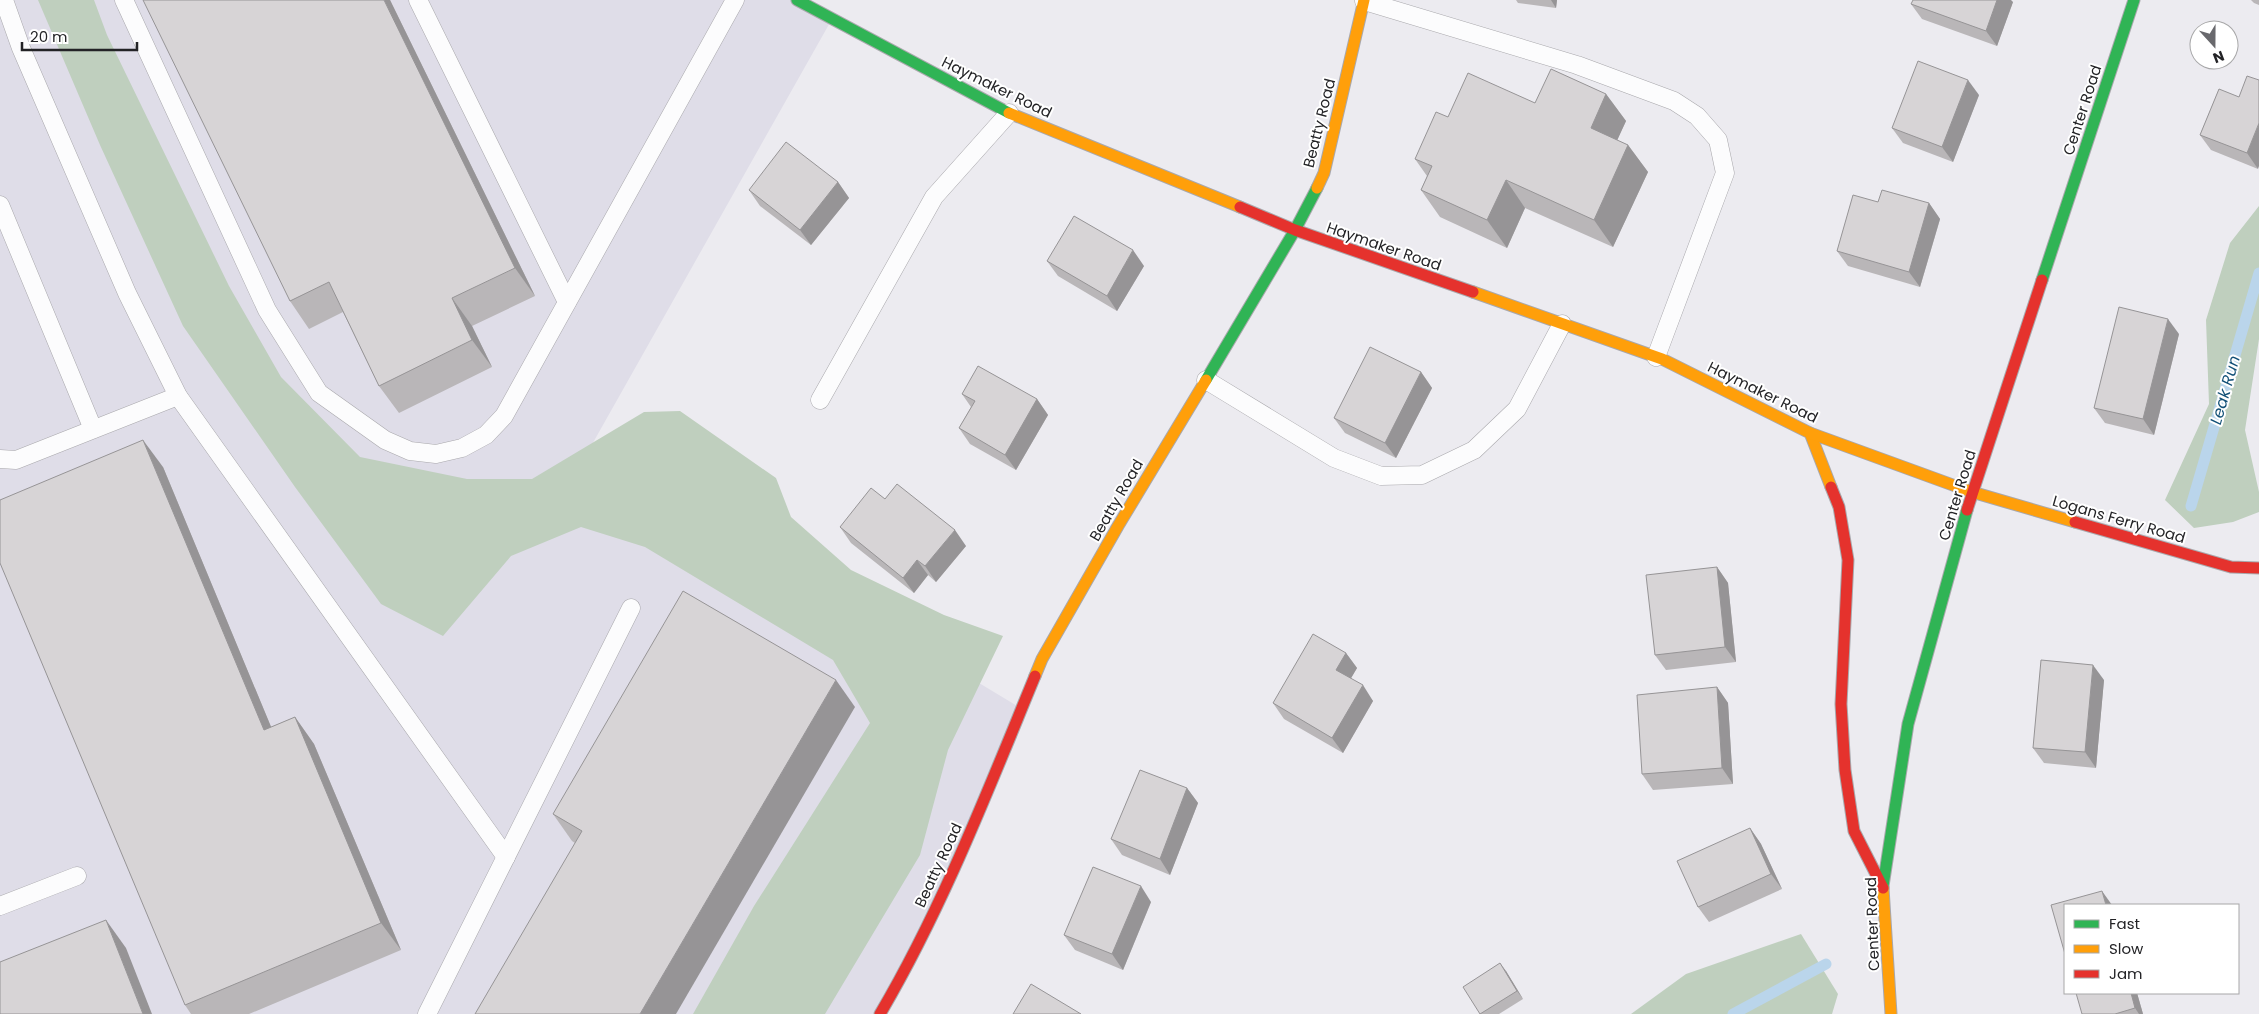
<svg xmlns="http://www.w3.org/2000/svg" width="2259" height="1014" viewBox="0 0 2259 1014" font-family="Poppins,sans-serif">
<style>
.built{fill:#dfdde8}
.forest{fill:#bfcfbe}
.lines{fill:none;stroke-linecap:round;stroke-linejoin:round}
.stream{stroke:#bad5eb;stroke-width:11}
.lane-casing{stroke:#a9a8ac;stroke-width:19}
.fast-casing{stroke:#a9a8ac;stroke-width:13}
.slow-casing{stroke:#a9a8ac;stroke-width:13}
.jam-casing{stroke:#a9a8ac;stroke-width:13}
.lane{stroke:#fcfcfd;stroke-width:18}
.fast{stroke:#30b455;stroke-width:11}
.slow{stroke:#ff9f0a;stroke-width:11}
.jam{stroke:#e5322d;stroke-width:11}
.wall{fill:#b9b6b8}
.shaded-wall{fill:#969496}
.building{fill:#d7d4d6;stroke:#969496}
.labels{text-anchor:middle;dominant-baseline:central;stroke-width:4;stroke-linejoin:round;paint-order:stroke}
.street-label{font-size:15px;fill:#232326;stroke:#fff}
.water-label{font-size:16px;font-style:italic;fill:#125077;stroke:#fff}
</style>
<rect width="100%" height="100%" fill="#ecebf0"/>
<polygon class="built" points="0,0 797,0 832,19 590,448 1022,709 880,1014 0,1014"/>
<g class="forest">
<polygon points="38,0 94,0 107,35 229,286 281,377 360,457 467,479 532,479 644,412 680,411 776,478 791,517 851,570 944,615 1003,636 948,750 920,855 825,1014 693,1014 754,906 870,723 833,660 645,547 581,527 511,556 443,636 381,604 295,487 183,326 100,145"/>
<polygon points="2259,206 2259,339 2245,430 2259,492 2259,512 2233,522 2194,528 2165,500 2209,404 2206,320 2230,243"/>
<polygon points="1801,934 1838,994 1832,1014 1631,1014 1686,974"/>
</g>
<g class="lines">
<g class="stream">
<polyline points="2191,506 2259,273"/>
<polyline points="1733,1014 1826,964"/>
</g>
<defs>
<g id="lane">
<polyline points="4,0 21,48 127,293 178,396 506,857"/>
<polyline points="124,0 267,310 319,393 385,440 410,451 436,454 462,448 486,435 504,416 735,0"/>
<polyline points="418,0 567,302"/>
<polyline points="1364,1 1577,65 1674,101 1697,116 1718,140 1725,173 1656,357"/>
<polyline points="0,205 93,429"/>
<polyline points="1206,380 1334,458 1381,476 1422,475 1474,450 1517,409 1562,324"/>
<polyline points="820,400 934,197 1009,113"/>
<polyline points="0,459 16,460 178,396"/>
<polyline points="0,906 77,876"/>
<polyline points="427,1014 631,608"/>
</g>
<g id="fast">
<polyline points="797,0 1009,113"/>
<polyline points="2042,280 2134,0"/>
<polyline points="1206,380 1295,230 1317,188"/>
<polyline points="1883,886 1908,724 1967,510"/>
</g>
<g id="slow">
<polyline points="1009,113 1240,207"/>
<polyline points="1317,188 1324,173 1364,0"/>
<polyline points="1473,292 1662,359 1810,433 1831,487"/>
<polyline points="1810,433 1972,492 2075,522"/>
<polyline points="1035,676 1042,659 1118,526 1206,380"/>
<polyline points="1883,888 1891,1014"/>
</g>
<g id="jam">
<polyline points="1240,207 1295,230 1473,292"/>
<polyline points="1831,487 1839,507 1848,560 1841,704 1845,770 1854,831 1883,888"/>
<polyline points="1967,510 2042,280"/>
<polyline points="2075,522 2231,567 2259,568"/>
<path d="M880,1014C943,907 988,790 1035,676"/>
</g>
</defs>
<use href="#lane" class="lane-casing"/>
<use href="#fast" class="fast-casing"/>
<use href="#slow" class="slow-casing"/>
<use href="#jam" class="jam-casing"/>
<use href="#lane" class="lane"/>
<use href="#fast" class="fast"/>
<use href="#slow" class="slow"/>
<use href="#jam" class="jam"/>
</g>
<g class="wall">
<polygon points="390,0 535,296 472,326 492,367 399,413 379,386 343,312 309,329 290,301"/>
<polygon points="1516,0 1557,0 1556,8 1518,3"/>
<polygon points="2251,0 2259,0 2259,5 2254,3"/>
<polygon points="2013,2 1997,46 1922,19 1911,4"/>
<polygon points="2219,89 2258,169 2211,150 2200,135"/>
<polygon points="1606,94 1626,121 1617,140 1628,145 1648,172 1613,247 1525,208 1507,248 1440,217 1421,190 1427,176 1415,159 1448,117 1535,103"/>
<polygon points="1979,95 1953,162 1903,143 1892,128"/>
<polygon points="838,182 849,198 811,245 760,206 749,190"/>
<polygon points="1929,203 1940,219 1920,287 1848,266 1837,251"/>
<polygon points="1047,261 1144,266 1117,311 1058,276"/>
<polygon points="2179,334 2154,435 2105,423 2094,408"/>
<polygon points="1421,372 1432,388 1396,458 1345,433 1334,418"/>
<polygon points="962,394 1037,399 1048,415 1016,470 970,444 959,428 971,407"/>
<polygon points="163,467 271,727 295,717 314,744 401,950 249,1014 191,1014 185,1005"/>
<polygon points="840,527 966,546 936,582 928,575 914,593 851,543"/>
<polygon points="1717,567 1728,583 1736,662 1666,670 1655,655"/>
<polygon points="1346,653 1357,668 1351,678 1373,701 1343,753 1284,719 1273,703"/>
<polygon points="2104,680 2096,768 2044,763 2033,748"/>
<polygon points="1717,687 1728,703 1733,784 1653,790 1642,774"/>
<polygon points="855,707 575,843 572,841 553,814"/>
<polygon points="1187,788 1198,803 1170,875 1122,855 1111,839"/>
<polygon points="1750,828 1761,844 1782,889 1709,922 1698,907"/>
<polygon points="1151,902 1123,970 1075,950 1064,935"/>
<polygon points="1506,971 1523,999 1499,1014 1480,1014"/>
<polygon points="2137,993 2143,1014 2082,1014"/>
</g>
<g class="shaded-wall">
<polygon points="384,0 390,0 535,296 515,268"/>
<polygon points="1551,0 1557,0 1556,8"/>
<polygon points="1997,0 2011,0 2013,2 1997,46 1986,31"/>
<polygon points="1968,80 1979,95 1953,162 1942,147"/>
<polygon points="1606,94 1626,121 1610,156 1591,128"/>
<polygon points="2259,123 2259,166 2258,169 2247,153"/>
<polygon points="1628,145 1648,172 1613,247 1594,220"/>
<polygon points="1506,180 1525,208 1507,248 1487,220"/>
<polygon points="838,182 849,198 811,245 800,230"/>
<polygon points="1929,203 1940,219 1920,287 1909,272"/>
<polygon points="1133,250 1144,266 1117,311 1107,296"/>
<polygon points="452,298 472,326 492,367 472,340"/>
<polygon points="2168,319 2179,334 2154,435 2143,419"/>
<polygon points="1421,372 1432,388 1396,458 1385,443"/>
<polygon points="1037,399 1048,415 1016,470 1005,455"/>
<polygon points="143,440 163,467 284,758 264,730"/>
<polygon points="955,530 966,546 936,582 925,566"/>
<polygon points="917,560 928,575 914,593 903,578"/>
<polygon points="1717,567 1728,583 1736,662 1725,647"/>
<polygon points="1346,653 1357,668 1347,685 1336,670"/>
<polygon points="2093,665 2104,680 2096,768 2085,752"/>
<polygon points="836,680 855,707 676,1014 640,1014"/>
<polygon points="1363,685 1373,701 1343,753 1332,738"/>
<polygon points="1717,687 1728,703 1733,784 1722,768"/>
<polygon points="295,717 314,744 401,950 381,923"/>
<polygon points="1187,788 1198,803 1170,875 1160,859"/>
<polygon points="1750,828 1761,844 1782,889 1771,874"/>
<polygon points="1141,886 1151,902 1123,970 1112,954"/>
<polygon points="2102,891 2112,905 2106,905"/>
<polygon points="106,920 126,948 152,1014 143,1014"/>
<polygon points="1500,963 1506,971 1523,999 1517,991"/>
<polygon points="2131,993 2137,993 2143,1014 2139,1014 2135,1008"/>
</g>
<g class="building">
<polygon points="143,0 384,0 515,268 452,298 472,340 379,386 329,282 290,301"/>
<polygon points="1913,0 1997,0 1986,31 1911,4"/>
<polygon points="1918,61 1968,80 1942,147 1892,128"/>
<polygon points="1551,69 1606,94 1591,128 1628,145 1594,220 1506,180 1487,220 1421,190 1432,166 1415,159 1436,112 1448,117 1468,73 1535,103"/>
<polygon points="2247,76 2259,80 2259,123 2247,153 2200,135 2219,89 2239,97"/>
<polygon points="786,142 838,182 800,230 749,190"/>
<polygon points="1882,190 1929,203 1909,272 1837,251 1853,195 1878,202"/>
<polygon points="1074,216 1133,250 1107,296 1047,261"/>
<polygon points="2119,307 2168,319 2143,419 2094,408"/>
<polygon points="1370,347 1421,372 1385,443 1334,418"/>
<polygon points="978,366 1037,399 1005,455 959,428 975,401 962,394"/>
<polygon points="143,440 264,730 295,717 381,923 185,1005 0,563 0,500"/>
<polygon points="897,484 955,530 925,566 917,560 903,578 840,527 871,488 885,499"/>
<polygon points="1717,567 1725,647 1655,655 1646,575"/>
<polygon points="683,591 836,680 640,1014 475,1014 582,831 553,814"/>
<polygon points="1313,634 1346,653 1336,670 1363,685 1332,738 1273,703"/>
<polygon points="2041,660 2093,665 2085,752 2033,748"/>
<polygon points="1717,687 1722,768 1642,774 1637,695"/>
<polygon points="1140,770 1187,788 1160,859 1111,839"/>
<polygon points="1750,828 1771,874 1698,907 1677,861"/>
<polygon points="1093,867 1141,886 1112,954 1064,935"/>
<polygon points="2102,891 2106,905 2065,905 2065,954 2051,905"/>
<polygon points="106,920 143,1014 0,1014 0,962"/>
<polygon points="1500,963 1517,991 1480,1014 1463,987"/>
<polygon points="1031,984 1081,1014 1013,1014"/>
<polygon points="2076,993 2131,993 2135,1008 2115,1014 2082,1014"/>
</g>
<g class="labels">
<g class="street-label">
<text transform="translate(997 87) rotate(26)">Haymaker Road</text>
<text transform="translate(2082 110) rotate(-72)">Center Road</text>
<text transform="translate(1319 123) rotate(-76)">Beatty Road</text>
<text transform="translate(1384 246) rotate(19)">Haymaker Road</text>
<text transform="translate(1763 392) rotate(26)">Haymaker Road</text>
<text transform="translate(1957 495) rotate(-73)">Center Road</text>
<text transform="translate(1116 500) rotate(-60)">Beatty Road</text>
<text transform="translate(2119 519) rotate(16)">Logans Ferry Road</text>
<text transform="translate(938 865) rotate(-65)">Beatty Road</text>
<text transform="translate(1872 924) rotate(-92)">Center Road</text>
</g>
<g class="water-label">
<text transform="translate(2225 390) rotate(-74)">Leak Run</text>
</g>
</g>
<rect x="2064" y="904" width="175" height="90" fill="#ffffff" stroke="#a7a7a8"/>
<rect x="2074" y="920" width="25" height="8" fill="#30b455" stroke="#a7a7a8"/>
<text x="2109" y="929" font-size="15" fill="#232326">Fast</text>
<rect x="2074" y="945" width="25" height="8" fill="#ff9f0a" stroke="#a7a7a8"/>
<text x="2109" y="954" font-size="15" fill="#232326">Slow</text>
<rect x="2074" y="970" width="25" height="8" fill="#e5322d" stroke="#a7a7a8"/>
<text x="2109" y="979" font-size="15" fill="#232326">Jam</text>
<g transform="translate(2214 45) rotate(159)"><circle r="24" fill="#ffffff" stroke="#a7a7a8"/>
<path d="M0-4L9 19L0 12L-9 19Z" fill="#69696d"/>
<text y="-8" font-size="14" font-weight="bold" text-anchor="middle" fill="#232326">N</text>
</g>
<path d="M22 42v8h115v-8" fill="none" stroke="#232326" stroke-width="2.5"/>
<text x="30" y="42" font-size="15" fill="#232326" stroke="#ffffff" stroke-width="4" paint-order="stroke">20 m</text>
</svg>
